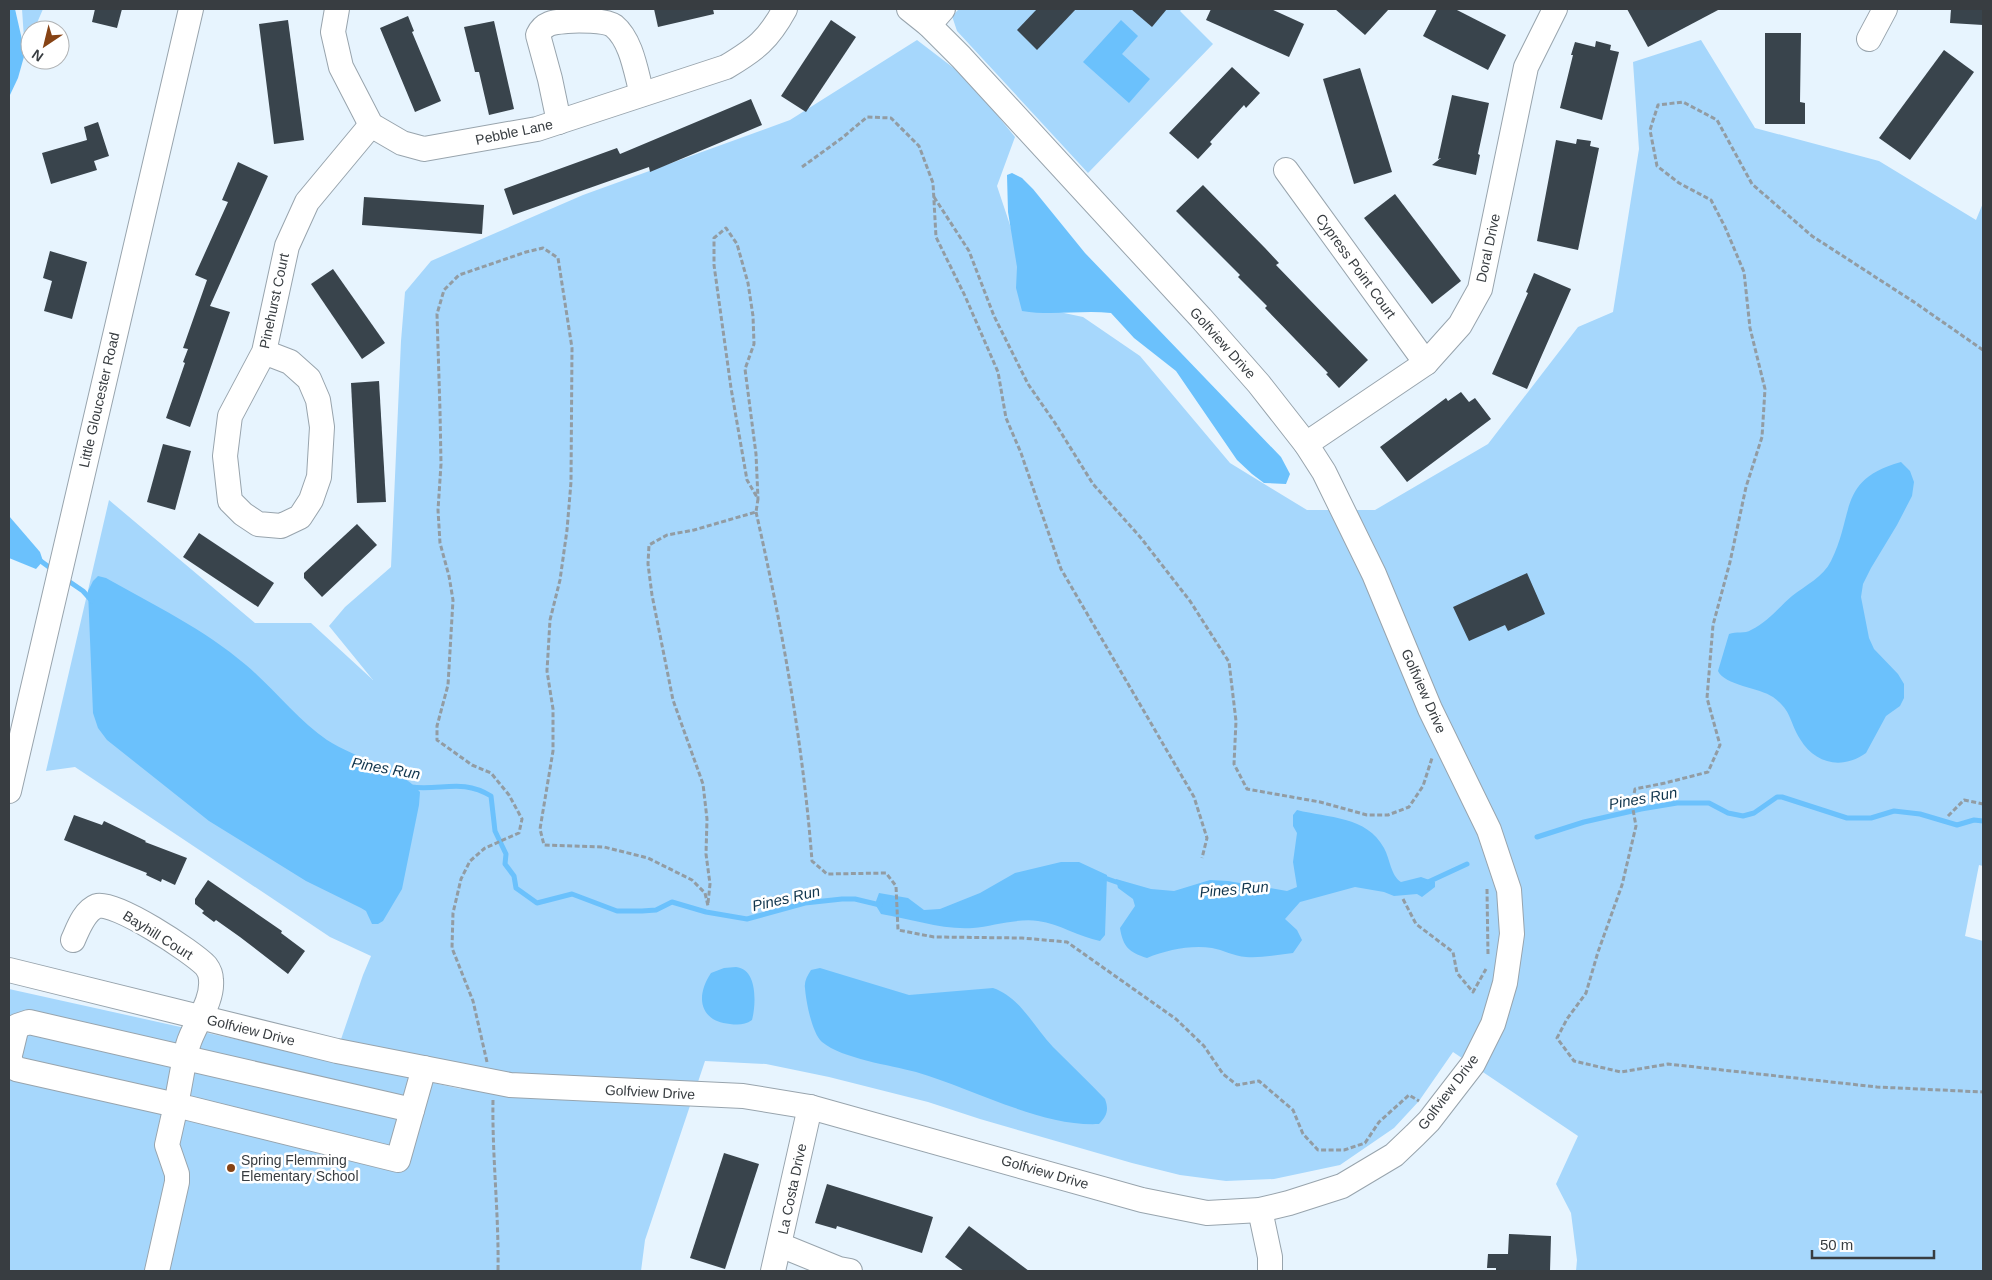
<svg xmlns="http://www.w3.org/2000/svg" width="1992" height="1280" viewBox="0 0 1992 1280" font-family="Arial,sans-serif">
<style>
.green{fill:#a6d7fc}
.water{fill:#6bc1fc}
.lines{fill:none;stroke-linecap:round;stroke-linejoin:round}
.stream{stroke:#6bc1fc;stroke-width:5}
.building{fill:#39444c}
.minor-casing{stroke:#98a4ad;stroke-width:26}
.path{stroke:#929ca3;stroke-width:3;stroke-dasharray:5 2.5;stroke-linecap:butt}
.minor{stroke:#fff;stroke-width:24}
.poi-dot{fill:#864315;stroke:#fff;stroke-width:2}
.labels{text-anchor:middle;dominant-baseline:central;stroke-width:5;stroke-linejoin:round;paint-order:stroke}
.street-label{font-size:14px;fill:#383d41;stroke:#fff}
.poi-label{font-size:14px;fill:#383d41;stroke:#fff;text-anchor:start}
.water-label{font-size:15px;font-style:italic;fill:#11364e;stroke:#fff}
</style>
<rect width="100%" height="100%" fill="#e7f4fe"/>
<g class="green">
<polygon points="22,9 43,9 34,30 30,30 30,40 25,53"/>
<polygon points="959,9 1182,9 1180,11 1213,44 1088,173 957,31 952,16"/>
<polygon points="917,40 968,79 1015,137 997,186 1019,252 1026,305 1083,317 1140,356 1230,463 1307,510 1375,510 1488,444 1578,327 1613,312 1639,149 1633,62 1701,40 1755,128 1879,161 1976,220 1983,203 1983,866 1979,865 1965,936 1983,941 1983,1271 1576,1271 1577,1260 1571,1213 1556,1184 1578,1136 1453,1052 1419,1101 1394,1128 1340,1165 1274,1179 1226,1181 1180,1175 1132,1163 980,1119 928,1102 829,1077 766,1064 705,1061 645,1240 641,1271 9,1271 9,989 461,1089 462,1076 337,1051 363,975 371,956 330,937 75,767 46,771 109,500 255,623 311,623 373,680 329,626 345,607 391,567 401,341 405,292 431,261 583,195 790,120"/>
</g>
<g class="water">
<polygon points="9,9 15,9 25,53 18,78 9,97"/>
<polygon points="1121,20 1138,36 1122,54 1150,79 1129,103 1083,62"/>
<path d="M1012,173L1022,178L1033,189L1085,253L1281,457L1290,474L1286,484L1264,483L1252,474L1237,460L1176,371L1134,338L1111,313C1081,310 1052,316 1022,311L1016,288L1017,267L1008,212L1007,175Z"/>
<path d="M1901,462L1910,471L1914,482L1912,496L1897,525L1871,568L1863,584L1861,597L1869,638L1874,649L1898,674L1904,684V698L1900,706L1886,716L1866,753C1842,770 1815,764 1800,739C1789,721 1792,711 1773,697C1760,688 1724,685 1718,671L1729,634C1736,631 1745,634 1751,630C1768,622 1778,608 1792,596C1806,585 1823,577 1831,561C1855,513 1837,480 1901,462Z"/>
<polygon points="9,516 40,552 43,561 36,569 9,558"/>
<path d="M98,576L106,578C154,605 204,629 246,665C272,687 299,721 327,740C354,758 399,767 420,792L419,805L402,889L383,921L378,924H372L366,911L361,908L306,881L209,821L107,740L98,728L93,713L88,591L93,581Z"/>
<path d="M1297,810C1328,818 1367,816 1384,848C1390,859 1391,876 1401,882L1421,877L1435,882V887L1422,897L1417,894L1394,896L1384,892L1355,887L1300,902L1285,919L1297,930L1302,940L1293,953C1277,955 1262,958 1246,957C1234,956 1223,950 1212,948C1190,945 1167,950 1147,958C1129,952 1123,947 1120,928L1135,906L1133,899L1118,888L1116,879L1151,889L1174,891L1210,880L1228,881L1287,891L1297,887L1293,862L1297,833L1293,826V815Z"/>
<path d="M1061,862H1079L1107,875L1105,935L1100,941C1079,937 1060,924 1038,921C1018,918 993,926 973,928C942,930 912,919 881,914L875,904L879,893L908,898L924,910L940,909L980,893L1015,873Z"/>
<path d="M736,967C758,969 756,1005 752,1020C745,1025 738,1025 730,1024C698,1021 696,995 711,973L724,968Z"/>
<path d="M820,968L909,995L993,988C1020,997 1034,1027 1053,1047C1070,1064 1088,1081 1105,1099C1109,1110 1107,1116 1099,1124C1041,1127 972,1088 916,1072C890,1065 843,1059 822,1042C812,1033 806,1002 805,988C804,982 807,976 811,970Z"/>
</g>
<g class="lines">
<g class="stream">
<polyline points="38,559 53,570"/>
<polyline points="64,578 83,591 92,601"/>
<path d="M411,787C441,791 462,778 491,796L495,831L506,854L505,864L514,876L516,888L537,903L572,894L617,911H642L656,910L672,902L706,912L747,919L805,903L842,899H855L880,905"/>
<polyline points="1537,837 1584,822 1641,809 1677,803 1709,803 1728,813 1743,816 1754,813 1777,797 1782,797 1847,818 1871,818 1894,811 1920,814 1957,825 1974,820 1983,821"/>
<polyline points="1102,877 1122,884"/>
<polyline points="1426,883 1467,864"/>
</g>
</g>
<g class="building">
<polygon points="95,9 122,9 117,28 92,22"/>
<polygon points="654,9 713,9 714,14 658,27"/>
<polygon points="1037,9 1076,9 1037,50 1017,30"/>
<polygon points="1131,9 1167,9 1152,27"/>
<polygon points="1211,9 1271,9 1304,24 1289,57 1206,20"/>
<polygon points="1335,9 1389,9 1365,35"/>
<polygon points="1437,9 1455,9 1506,35 1488,70 1423,36"/>
<polygon points="1627,9 1720,9 1648,47"/>
<polygon points="1951,9 1983,9 1983,25 1950,23"/>
<polygon points="408,16 414,31 412,32 441,101 415,112 380,28"/>
<polygon points="288,20 304,140 274,144 259,24"/>
<polygon points="831,20 856,37 806,112 781,96"/>
<polygon points="494,21 514,109 489,115 479,72 475,72 464,27"/>
<polygon points="1765,33 1801,33 1800,102 1805,103 1805,124 1765,124"/>
<polygon points="1596,41 1611,45 1610,50 1619,52 1602,120 1560,108 1573,55 1571,55 1575,42 1595,47"/>
<polygon points="1944,50 1974,72 1910,160 1879,138"/>
<polygon points="1232,67 1260,93 1246,108 1244,105 1210,142 1212,144 1198,159 1169,133"/>
<polygon points="1360,68 1392,172 1354,184 1323,79"/>
<polygon points="1452,95 1489,103 1478,154 1480,155 1476,175 1432,165 1441,158 1438,159"/>
<polygon points="751,99 762,125 650,172 649,167 513,215 504,189 617,148 620,154"/>
<polygon points="98,122 109,156 94,161 97,170 51,184 42,153 87,140 84,127"/>
<polygon points="1577,139 1591,141 1590,146 1599,148 1578,250 1537,241 1556,140 1576,144"/>
<polygon points="238,162 268,176 210,306 230,312 190,427 166,418 185,363 183,362 188,349 183,348 207,280 195,275 228,202 222,200"/>
<polygon points="1203,185 1265,248 1279,263 1276,265 1368,360 1339,388 1326,374 1328,373 1265,308 1267,306 1238,277 1240,275 1176,211"/>
<polygon points="1395,194 1461,281 1432,304 1364,218"/>
<polygon points="364,197 484,205 482,234 362,225"/>
<polygon points="50,251 87,262 72,319 44,311 52,281 43,278"/>
<polygon points="333,269 385,343 362,359 311,284"/>
<polygon points="1534,273 1571,289 1527,389 1492,374 1528,293 1526,292"/>
<polygon points="379,381 386,502 357,503 351,383"/>
<polygon points="1461,392 1469,402 1475,398 1491,419 1407,482 1380,447 1446,398 1448,401"/>
<polygon points="163,444 191,451 175,510 147,502"/>
<polygon points="357,524 377,545 322,597 304,578 304,573"/>
<polygon points="199,533 274,583 258,607 183,557"/>
<polygon points="1527,573 1545,614 1508,631 1505,625 1469,641 1453,607"/>
<polygon points="74,815 102,825 104,821 146,841 145,842 187,858 175,885 162,879 161,882 146,875 147,873 64,840"/>
<polygon points="208,880 282,931 281,933 305,951 288,974 240,937 216,920 214,922 202,913 204,911 195,904 195,899"/>
<polygon points="724,1153 759,1164 725,1269 690,1258"/>
<polygon points="827,1184 933,1217 922,1253 837,1226 836,1229 815,1223"/>
<polygon points="969,1226 1029,1271 964,1271 945,1257"/>
<polygon points="1509,1234 1551,1236 1550,1271 1496,1271 1496,1268 1487,1268 1488,1254 1508,1254"/>
</g>
<g class="lines">
<defs>
<g id="minor">
<path d="M337,9L333,32L341,67L371,125L402,143L424,149L537,129L726,67C756,49 768,40 785,9"/>
<polyline points="929,25 943,9"/>
<polyline points="1869,39 1885,9"/>
<path d="M559,122L550,79L538,35C544,22 555,22 567,21C577,20 606,20 614,26C632,41 636,73 642,94"/>
<polyline points="1286,170 1426,363"/>
<polyline points="264,352 290,362 309,379 318,400 322,427 319,477 311,500 300,517 281,526 258,524 243,514 230,501 225,456 230,416 264,352 287,246 307,202 371,125"/>
<polyline points="1306,444 1426,363 1460,325 1480,289 1526,67 1555,9"/>
<polyline points="9,791 191,9"/>
<path d="M73,940C78,929 84,911 97,906C114,900 193,952 206,966C209,970 211,975 211,980C213,1003 194,1024 188,1045C183,1064 180,1085 176,1105L398,1160L424,1068"/>
<polyline points="9,970 337,1051 510,1085 743,1096 810,1107 1142,1200 1207,1213 1260,1210 1289,1203 1342,1186 1394,1155 1415,1135 1429,1121 1473,1064 1493,1024 1505,983 1512,934 1509,890 1489,830 1430,709 1374,574 1324,472 1306,444 1259,384 1201,318 961,57 929,25 909,9"/>
<polyline points="9,1059 17,1026 29,1022 412,1110"/>
<polyline points="9,1060 16,1069 176,1105 167,1145 177,1174 177,1182 157,1271"/>
<polyline points="1260,1210 1270,1257 1270,1271"/>
<polyline points="780,1245 839,1269 850,1271"/>
<polyline points="773,1271 810,1107"/>
</g>
</defs>
<use href="#minor" class="minor-casing"/>
<g class="path">
<polyline points="802,167 842,138 867,117 891,118 919,146 933,183 936,237 965,296 998,372 1006,418 1021,453 1061,569 1194,797 1207,838 1202,858"/>
<polyline points="934,197 969,251 994,316 1028,384 1055,423 1093,484 1141,538 1190,601 1229,662 1236,721 1234,764 1247,789 1320,802 1367,815 1388,815 1409,807 1423,786 1432,758"/>
<polyline points="1983,350 1914,302 1812,236 1752,184 1717,120 1683,102 1658,105 1650,130 1657,166 1679,183 1711,200 1725,227 1744,272 1750,328 1765,389 1762,437 1746,487 1730,562 1713,625 1707,698 1720,745 1708,772 1665,783 1635,789 1632,804 1636,826 1622,885 1598,952 1586,993 1567,1019 1557,1038 1574,1061 1621,1072 1668,1064 1877,1087 1983,1092"/>
<path d="M756,512C782,626 803,744 812,861L827,874L886,873L896,886L898,930L934,937L1022,938L1067,942L1176,1019L1204,1046L1223,1074L1237,1085L1259,1081L1293,1110L1303,1134L1318,1150H1344L1365,1143L1379,1122L1409,1095L1419,1101"/>
<polyline points="1948,816 1964,800 1983,804"/>
<polyline points="1487,889 1488,955"/>
<polyline points="1403,899 1416,924 1453,952 1457,973 1473,992 1486,969"/>
<polyline points="708,903 710,884 706,854 707,819 703,784 673,700 652,595 648,564 649,545 667,535 694,530 756,512 758,499 747,480 731,388 714,265 714,238 726,228 737,244 748,283 753,316 754,344 745,369 756,454 758,499"/>
<polyline points="487,1062 473,1001 452,948 453,913 461,879 470,861 485,848 519,833 522,819 509,795 491,773 472,765 437,740 437,726 448,685 453,600 449,576 440,543 438,510 441,464 440,411 437,314 444,290 459,275 526,252 543,248 558,258 572,348 571,482 567,530 560,580 550,620 547,671 553,709 553,751 540,829 544,845 604,847 648,858 692,880 705,893 708,906"/>
<path d="M493,1100C492,1157 499,1214 498,1271"/>
</g>
<use href="#minor" class="minor"/>
</g>
<circle class="poi-dot" cx="231" cy="1168" r="5"/>
<g class="labels">
<g class="street-label">
<text transform="translate(514 132) rotate(-12)">Pebble Lane</text>
<text transform="translate(1488 248) rotate(-78)">Doral Drive</text>
<text transform="translate(1356 266) rotate(54)">Cypress Point Court</text>
<text transform="translate(274 301) rotate(-78)">Pinehurst Court</text>
<text transform="translate(1223 343) rotate(48)">Golfview Drive</text>
<text transform="translate(99 400) rotate(-77)">Little Gloucester Road</text>
<text transform="translate(1424 691) rotate(66)">Golfview Drive</text>
<text transform="translate(158 935) rotate(32)">Bayhill Court</text>
<text transform="translate(251 1030) rotate(14)">Golfview Drive</text>
<text transform="translate(650 1092) rotate(3)">Golfview Drive</text>
<text transform="translate(1448 1092) rotate(-53)">Golfview Drive</text>
<text transform="translate(1045 1172) rotate(16)">Golfview Drive</text>
<text transform="translate(792 1189) rotate(-78)">La Costa Drive</text>
</g>
<g class="poi-label">
<text x="241" y="1160">Spring Flemming<tspan x="241" dy="16">Elementary School</tspan></text>
</g>
<g class="water-label">
<text transform="translate(386 768) rotate(10)">Pines Run</text>
<text transform="translate(1643 798) rotate(-10)">Pines Run</text>
<text transform="translate(1234 889) rotate(-5)">Pines Run</text>
<text transform="translate(786 898) rotate(-13)">Pines Run</text>
</g>
</g>
<rect width="1992" height="1280" fill="none" stroke="#383d41" stroke-width="20"/>
<g transform="translate(45 45) rotate(215)"><circle r="24" fill="#ffffff" stroke="#afb1b3"/>
<path d="M0-4L9 19L0 12L-9 19Z" fill="#864315"/>
<text y="-8" font-size="14" font-weight="bold" text-anchor="middle" fill="#383d41">N</text>
</g>
<path d="M1812 1250v8h122v-8" fill="none" stroke="#383d41" stroke-width="2.5"/>
<text x="1820" y="1250" font-size="15" fill="#383d41" stroke="#ffffff" stroke-width="4" paint-order="stroke">50 m</text>
</svg>
